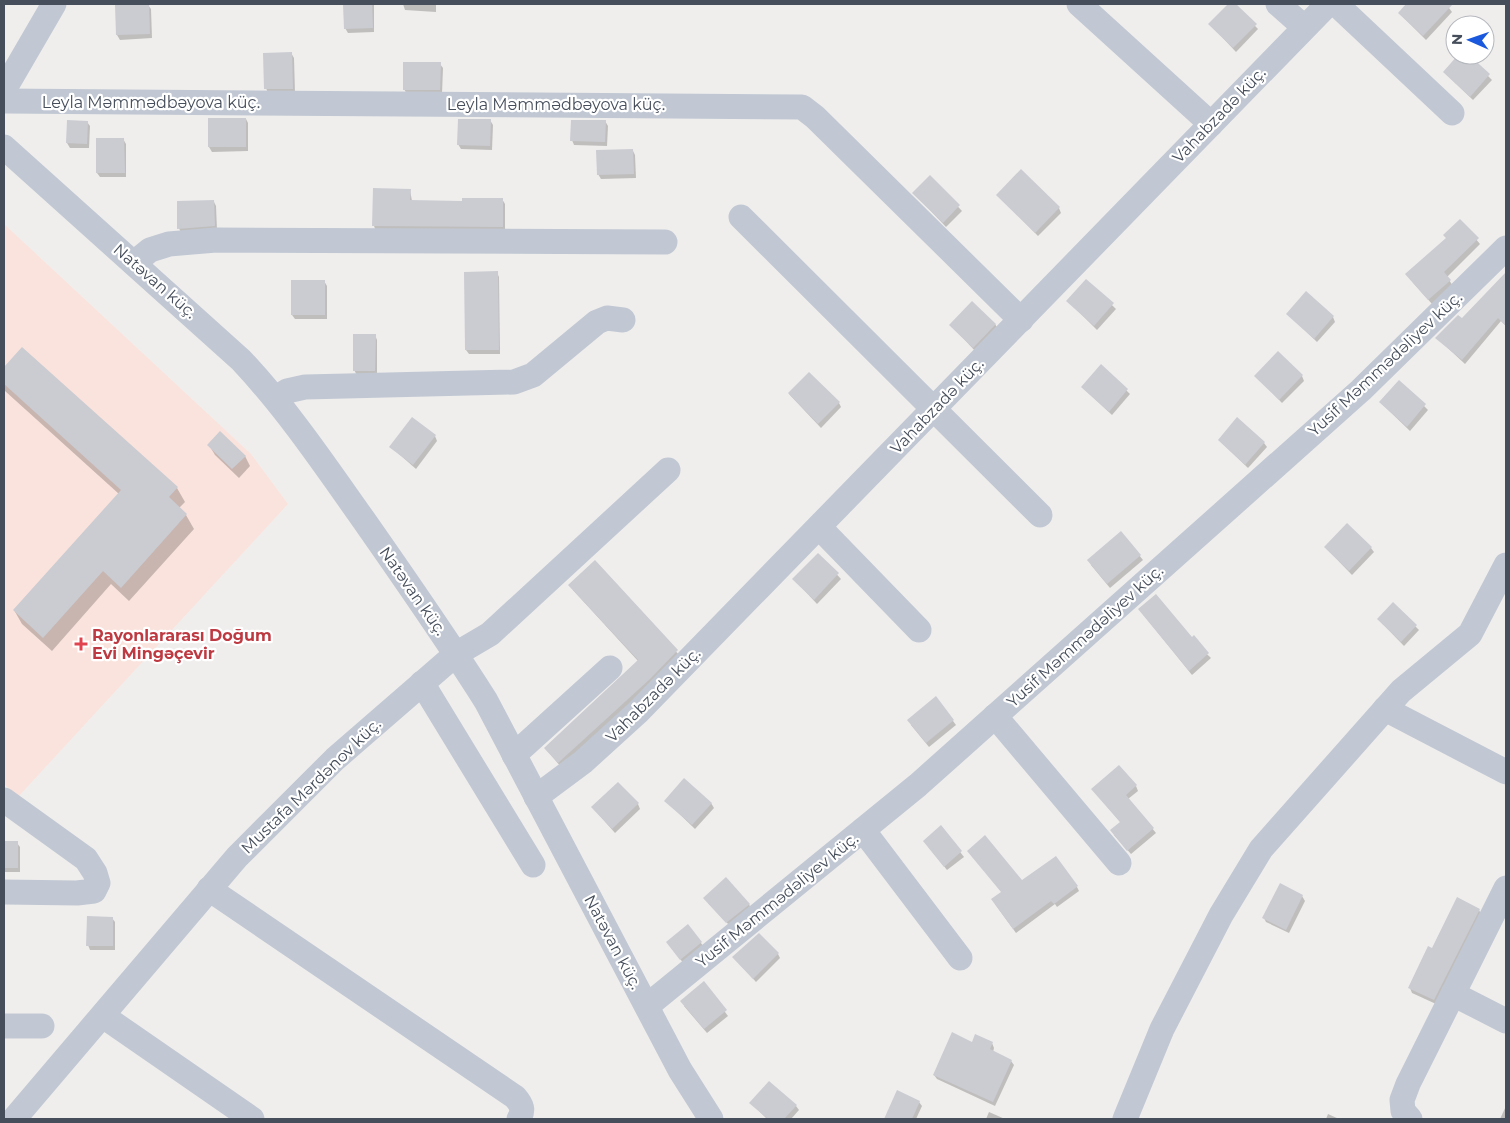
<svg xmlns="http://www.w3.org/2000/svg" width="1510" height="1123" viewBox="0 0 1510 1123" font-family="Montserrat,sans-serif">
<style>
.medical{fill:#fae3dd}
.shadow{fill:#0003}
.building{fill:#caccd2}
.lines{fill:none;stroke-linecap:round;stroke-linejoin:round}
.minor{stroke:#c1c8d3;stroke-width:25}
.health-dot{fill:#e0444e;stroke:#fff;stroke-width:2}
.labels{text-anchor:middle;dominant-baseline:central;stroke-width:4.5;stroke-linejoin:round;paint-order:stroke}
.street-label{font-size:16px;fill:#464e5b;stroke:#fff}
.health-label{font-size:16px;font-weight:bold;fill:#be3a42;stroke:#fff;text-anchor:start}
</style>
<rect width="100%" height="100%" fill="#f0eeed"/>
<polygon class="medical" points="4,224 251,454 288,504 18,797 4,784"/>
<g class="shadow">
<polygon points="345,4 374,4 374,32 348,33 345,28"/>
<polygon points="403,4 436,4 436,12 405,10"/>
<polygon points="1229,4 1234,4 1258,29 1236,52 1210,24"/>
<polygon points="1408,4 1446,4 1452,12 1426,40 1399,13"/>
<polygon points="148,5 151,9 152,38 120,40 117,35 116,6"/>
<polygon points="291,53 294,58 295,93 268,93 266,88"/>
<polygon points="1459,55 1467,55 1492,80 1473,100 1444,72"/>
<polygon points="440,64 443,68 442,94 407,94 404,89"/>
<polygon points="246,119 248,123 248,151 212,152 209,147"/>
<polygon points="490,120 493,125 492,150 461,149 458,144"/>
<polygon points="605,121 608,126 607,146 574,145 572,140"/>
<polygon points="87,122 90,126 89,148 70,148 67,143"/>
<polygon points="123,139 126,144 126,177 100,177 97,173"/>
<polygon points="633,151 635,155 636,178 601,179 598,174"/>
<polygon points="930,177 962,211 946,227 914,193"/>
<polygon points="410,190 412,201 463,203 502,199 505,204 505,231 376,231 374,226"/>
<polygon points="998,195 1059,208 1061,213 1038,236"/>
<polygon points="214,202 216,206 217,230 181,233 179,228"/>
<polygon points="1460,220 1480,244 1447,277 1453,286 1432,304 1410,279 1447,239"/>
<polygon points="497,273 499,277 500,354 469,354 466,350"/>
<polygon points="1506,274 1506,326 1501,321 1465,364 1437,338 1462,319"/>
<polygon points="1086,280 1116,309 1097,330 1068,301"/>
<polygon points="324,281 327,286 327,319 295,319 292,315"/>
<polygon points="1288,314 1333,317 1335,322 1317,342"/>
<polygon points="995,324 998,329 976,352 951,325"/>
<polygon points="375,335 377,340 377,375 357,375 354,370"/>
<polygon points="22,348 177,488 185,502 179,508 186,515 194,529 129,601 111,584 52,651 22,624 14,610 119,494 5,391 4,369"/>
<polygon points="1101,366 1130,394 1112,415 1082,387"/>
<polygon points="1256,376 1302,376 1304,381 1282,403"/>
<polygon points="1399,381 1428,410 1410,431 1380,402"/>
<polygon points="789,394 839,403 841,407 821,428"/>
<polygon points="435,436 437,441 416,469 391,447"/>
<polygon points="1219,440 1264,443 1267,447 1248,468"/>
<polygon points="209,445 245,456 250,466 239,478 215,455"/>
<polygon points="1121,533 1143,560 1110,588 1091,565"/>
<polygon points="1325,547 1371,548 1374,552 1352,575"/>
<polygon points="818,554 841,579 817,604 794,579"/>
<polygon points="595,562 680,656 652,684 561,767 545,748 638,661 573,590"/>
<polygon points="1393,604 1419,630 1404,646 1378,619"/>
<polygon points="1139,609 1191,639 1211,658 1192,675"/>
<polygon points="936,698 956,725 929,747 911,725"/>
<polygon points="1136,786 1138,791 1128,799 1156,833 1131,854 1114,835 1121,823 1096,793"/>
<polygon points="666,801 711,803 714,808 695,829"/>
<polygon points="638,804 640,809 615,833 593,808"/>
<polygon points="941,827 964,857 947,870 927,845"/>
<polygon points="4,842 17,843 20,847 20,872 4,872"/>
<polygon points="1022,882 1077,887 1079,891 1057,907 1055,904 1016,933 995,904 1002,892"/>
<polygon points="1302,896 1305,901 1289,933 1266,922 1264,918"/>
<polygon points="708,903 749,904 751,909 730,926"/>
<polygon points="1479,910 1481,914 1436,1004 1412,993 1410,988 1432,950"/>
<polygon points="112,918 115,922 115,950 90,950 88,945"/>
<polygon points="688,926 704,947 684,964 670,946"/>
<polygon points="778,954 780,958 756,982 733,957"/>
<polygon points="4,983 5,986 5,1010 4,1010"/>
<polygon points="703,983 728,1016 707,1033 684,1006"/>
<polygon points="972,1043 992,1043 994,1048 993,1052 1011,1061 1014,1065 995,1106 937,1079 934,1075"/>
<polygon points="898,1092 919,1102 922,1106 916,1119 885,1119"/>
<polygon points="751,1103 796,1106 799,1110 791,1119 767,1119"/>
<polygon points="1506,1106 1506,1119 1500,1119"/>
<polygon points="989,1112 1005,1119 986,1119"/>
<polygon points="1328,1114 1339,1119 1326,1119"/>
</g>
<g class="building">
<polygon points="149,4 150,34 116,35 115,5"/>
<polygon points="343,4 372,4 373,28 344,29"/>
<polygon points="1228,4 1236,4 1257,24 1233,48 1208,24"/>
<polygon points="1406,4 1453,4 1423,36 1398,13"/>
<polygon points="292,52 293,89 264,89 263,53"/>
<polygon points="1458,55 1469,55 1490,74 1470,97 1443,72"/>
<polygon points="403,62 441,62 440,90 403,90"/>
<rect x="208" y="118" width="38" height="29"/>
<polygon points="458,119 491,119 490,146 457,145"/>
<polygon points="67,120 88,121 87,144 66,143"/>
<polygon points="571,120 606,120 605,142 570,141"/>
<polygon points="96,138 124,138 125,173 96,173"/>
<polygon points="633,149 634,174 597,175 596,150"/>
<polygon points="1021,169 1060,207 1035,233 996,195"/>
<polygon points="930,175 960,205 943,223 912,193"/>
<polygon points="373,188 411,189 410,200 462,201 462,198 503,198 503,227 372,226"/>
<polygon points="214,200 215,226 177,229 177,201"/>
<polygon points="1460,219 1479,238 1444,272 1451,280 1428,300 1405,274 1446,238 1443,235"/>
<polygon points="498,271 499,350 465,350 464,272"/>
<polygon points="1506,272 1506,326 1498,318 1462,360 1435,338 1458,315 1462,318"/>
<polygon points="1086,279 1114,303 1094,326 1066,301"/>
<rect x="291" y="280" width="34" height="35"/>
<polygon points="1306,291 1334,316 1314,339 1286,314"/>
<polygon points="972,301 996,324 973,348 949,325"/>
<polygon points="353,334 376,334 375,371 353,371"/>
<polygon points="22,347 178,487 169,497 187,514 121,588 103,571 43,638 13,610 121,490 4,384 4,367"/>
<polygon points="1278,351 1303,375 1279,400 1254,376"/>
<polygon points="1101,364 1128,389 1109,412 1081,387"/>
<polygon points="809,372 840,402 818,424 788,393"/>
<polygon points="1399,380 1426,404 1407,427 1379,402"/>
<polygon points="412,417 436,435 413,465 389,447"/>
<polygon points="1237,417 1265,442 1245,465 1218,440"/>
<polygon points="220,431 246,456 232,469 207,445"/>
<polygon points="1347,523 1372,547 1349,571 1324,547"/>
<polygon points="1121,531 1141,555 1107,584 1087,560"/>
<polygon points="818,553 839,573 814,600 792,579"/>
<polygon points="595,560 678,650 650,679 558,763 544,748 638,660 568,585"/>
<polygon points="1156,594 1192,637 1194,635 1209,653 1189,671 1138,609"/>
<polygon points="1393,602 1417,625 1401,642 1377,619"/>
<polygon points="936,696 954,720 926,743 907,720"/>
<polygon points="1119,765 1137,785 1126,795 1154,828 1127,851 1110,830 1120,822 1091,789"/>
<polygon points="684,778 712,803 692,825 664,801"/>
<polygon points="618,782 639,803 612,829 591,807"/>
<polygon points="941,825 962,851 944,867 923,841"/>
<polygon points="985,835 1022,880 1056,856 1078,886 1054,904 1051,901 1013,929 991,899 1001,892 967,851"/>
<rect x="4" y="841" width="14" height="27"/>
<polygon points="726,877 750,904 726,923 703,898"/>
<polygon points="1280,883 1303,895 1286,930 1262,918"/>
<polygon points="1457,897 1480,909 1434,1000 1408,988 1428,946 1432,948"/>
<polygon points="87,916 113,917 113,946 86,946"/>
<polygon points="688,924 702,942 680,960 666,942"/>
<polygon points="759,933 779,953 753,979 732,957"/>
<polygon points="704,981 727,1010 704,1029 680,1001"/>
<polygon points="952,1032 972,1042 975,1034 993,1042 990,1049 1012,1060 993,1102 933,1075"/>
<polygon points="769,1081 797,1105 784,1119 768,1119 749,1103"/>
<polygon points="897,1090 920,1101 912,1119 884,1119"/>
</g>
<g class="lines">
<g class="minor">
<polyline points="1079,4 1211,124"/>
<polyline points="1278,4 1304,27"/>
<polyline points="1336,4 1452,113"/>
<polyline points="4,90 54,4"/>
<polyline points="4,101 802,107 815,117 1021,320"/>
<path d="M4,147L241,360C287,409 324,464 363,519C405,579 447,639 486,701L680,1070L711,1119"/>
<polyline points="741,217 1040,515"/>
<polyline points="134,263 150,250 169,244 216,240 665,242"/>
<polyline points="276,398 287,391 305,387 514,382 533,375 597,322 607,318 623,320"/>
<polyline points="819,527 919,630"/>
<polyline points="422,683 533,865"/>
<polyline points="1385,709 1506,772"/>
<polyline points="995,716 1119,863"/>
<polyline points="514,755 610,668"/>
<polyline points="536,797 583,762 638,712 1328,4"/>
<polyline points="4,800 86,859 95,873 98,883 94,891 77,893 4,892"/>
<polyline points="863,830 960,958"/>
<path d="M209,889L515,1097C522,1105 524,1110 519,1119"/>
<polyline points="1453,994 1506,1021"/>
<polyline points="647,1006 918,785 1361,390 1506,248"/>
<polyline points="103,1016 252,1119"/>
<polyline points="4,1026 42,1026"/>
<polyline points="14,1119 237,857 335,759 456,654 490,634 668,470"/>
<polyline points="1125,1119 1162,1029 1221,915 1261,849 1401,691 1470,634 1506,565"/>
<polyline points="1410,1119 1403,1111 1402,1100 1408,1084 1506,888"/>
</g>
</g>
<path class="health-dot" d="M78.5 636.5h5v5h5v5h-5v5h-5v-5h-5v-5h5z"/>
<g class="labels">
<g class="street-label">
<text x="151" y="102">Leyla Məmmədbəyova küç.</text>
<text x="556" y="104">Leyla Məmmədbəyova küç.</text>
<text transform="translate(1219 115) rotate(-46)">Vahabzadə küç.</text>
<text transform="translate(155 281) rotate(41)">Natəvan küç.</text>
<text transform="translate(1385 364) rotate(-43)">Yusif Məmmədəliyev küç.</text>
<text transform="translate(937 406) rotate(-46)">Vahabzadə küç.</text>
<text transform="translate(413 591) rotate(55)">Natəvan küç.</text>
<text transform="translate(1085 636) rotate(-42)">Yusif Məmmədəliyev küç.</text>
<text transform="translate(653 695) rotate(-45)">Vahabzadə küç.</text>
<text transform="translate(311 786) rotate(-44)">Mustafa Mərdənov küç.</text>
<text transform="translate(777 900) rotate(-39)">Yusif Məmmədəliyev küç.</text>
<text transform="translate(613 942) rotate(62)">Natəvan küç.</text>
</g>
<g class="health-label">
<text x="92" y="635">Rayonlararası Doğum<tspan x="92" dy="18">Evi Mingəçevir</tspan></text>
</g>
</g>
<rect width="1510" height="1123" fill="none" stroke="#464e5b" stroke-width="10"/>
<g transform="translate(1470 40) rotate(272)"><circle r="24" fill="#ffffff" stroke="#b5b8bd"/>
<path d="M0-4L9 19L0 12L-9 19Z" fill="#1a59de"/>
<text y="-8" font-size="14" font-weight="bold" text-anchor="middle" fill="#464e5b">N</text>
</g>
</svg>
